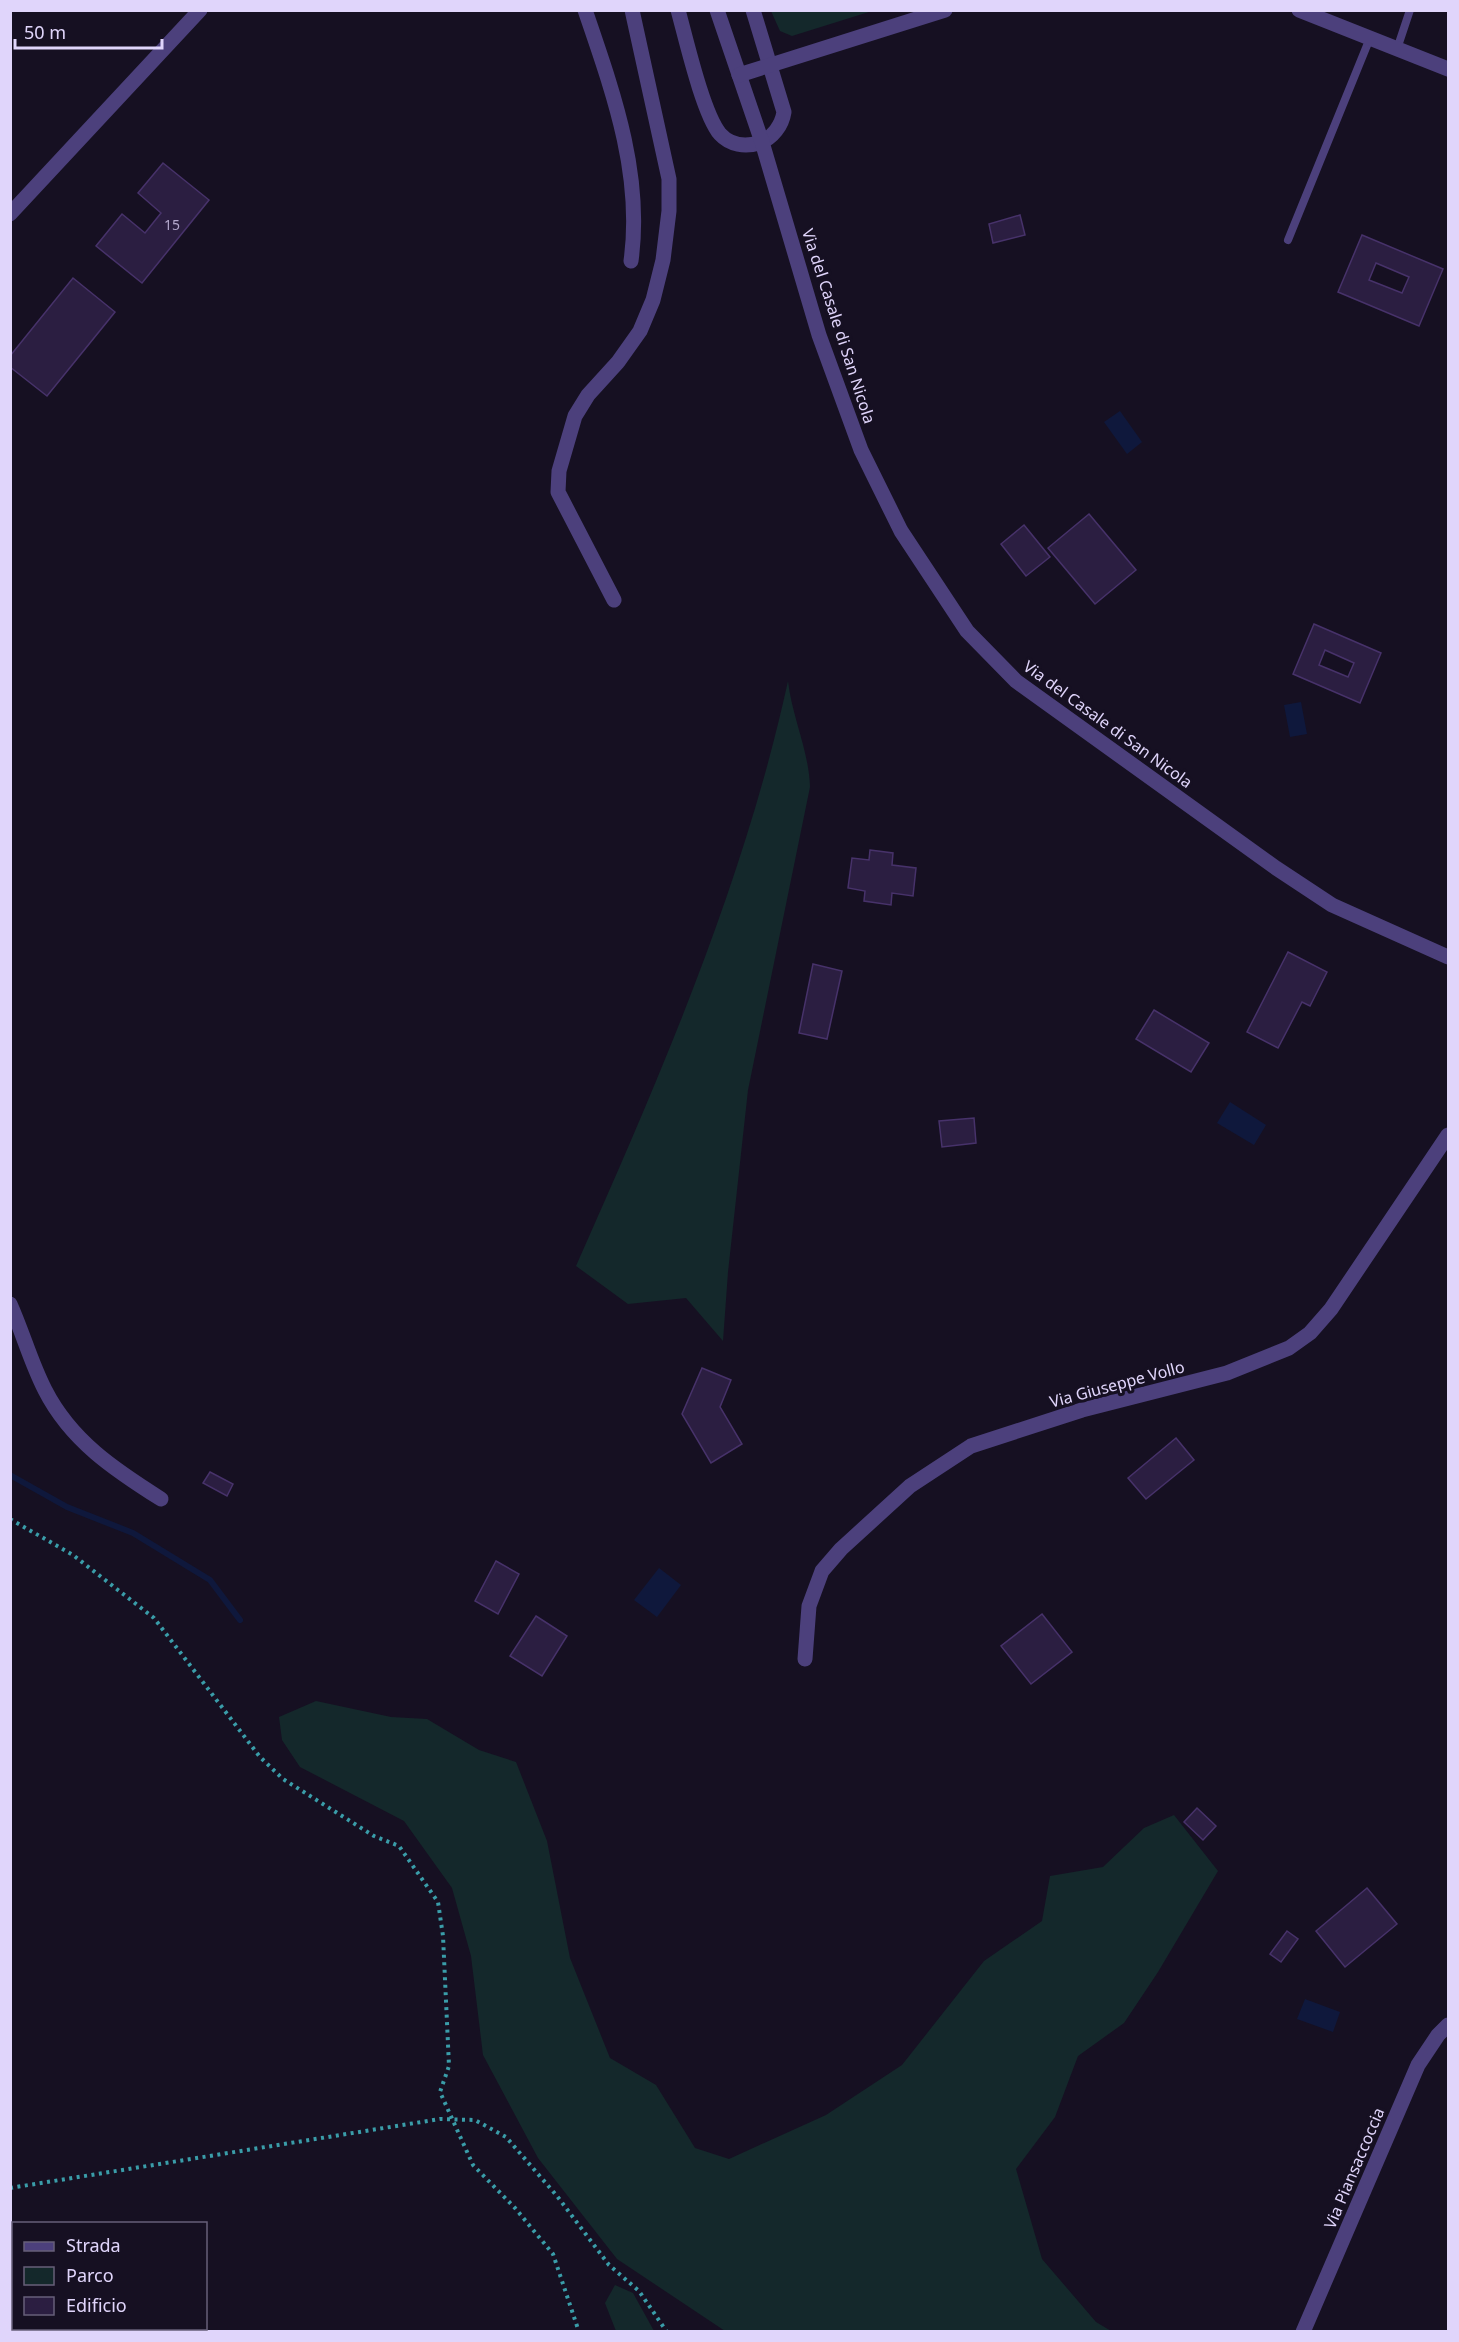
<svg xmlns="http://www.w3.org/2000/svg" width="1459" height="2342" viewBox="0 0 1459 2342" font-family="'Noto Sans',sans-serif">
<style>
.green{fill:#14282b}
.water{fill:#0f183c}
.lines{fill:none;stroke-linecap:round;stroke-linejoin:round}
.stream{stroke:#0f183c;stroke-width:6}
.building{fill:#2b1e41;stroke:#47326a;stroke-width:1.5;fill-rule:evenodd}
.path{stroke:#3a9da9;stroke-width:4;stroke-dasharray:3 4.5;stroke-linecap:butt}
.lane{stroke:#4c407c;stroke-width:8}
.street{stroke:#4c407c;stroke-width:15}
.labels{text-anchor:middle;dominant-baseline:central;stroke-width:6;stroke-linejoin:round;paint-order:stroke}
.number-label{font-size:14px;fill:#b3a7cc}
.street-label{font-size:16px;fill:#e0d5fb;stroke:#161022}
</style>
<rect width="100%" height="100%" fill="#161022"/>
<g class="green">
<polygon points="771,11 771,10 872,11 792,36 780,31"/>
<path d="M788,681C792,717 809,751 810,787L748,1090L728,1272L723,1341L686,1298L628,1304L576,1266C660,1077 744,883 788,681Z"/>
<polygon points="316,1701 391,1717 427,1719 479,1750 516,1762 547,1841 570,1958 610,2058 656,2085 695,2148 729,2159 826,2115 902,2065 984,1961 1042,1921 1050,1876 1103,1867 1144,1828 1174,1815 1218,1871 1158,1972 1124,2023 1078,2056 1055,2117 1016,2169 1042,2259 1096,2322 1111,2331 725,2331 617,2259 538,2158 483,2055 471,1956 452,1888 404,1821 300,1767 282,1740 279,1717"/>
<polygon points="615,2285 633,2293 654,2331 616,2331 605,2303"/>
</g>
<g class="water">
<polygon points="1120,411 1142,442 1127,454 1104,422"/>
<polygon points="1301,702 1307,734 1290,737 1284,705"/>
<polygon points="1230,1102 1266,1125 1254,1145 1217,1123"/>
<polygon points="659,1568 681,1585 657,1617 634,1600"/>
<polygon points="1305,1999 1340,2012 1333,2032 1297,2019"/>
</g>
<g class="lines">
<polyline class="stream" points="10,1475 67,1507 133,1533 210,1580 240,1620"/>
</g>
<g class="building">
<polygon points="163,163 209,200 142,283 96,246 122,214 145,233 161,213 138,193"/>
<polygon points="1020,215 1025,235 993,243 989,224"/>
<path d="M1362,235L1443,269L1419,326L1338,292ZM1376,263L1409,277L1402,293L1369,280Z"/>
<polygon points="73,278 115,312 47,396 10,367 10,356"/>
<polygon points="1089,514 1136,570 1095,604 1048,548"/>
<polygon points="1024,525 1050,557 1026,576 1001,544"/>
<path d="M1314,624L1381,653L1360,703L1293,674ZM1325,650L1354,663L1348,677L1319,665Z"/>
<polygon points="870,850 893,853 892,865 916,868 913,896 892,893 891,905 864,901 865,891 848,888 852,858 869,860"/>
<polygon points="1288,952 1327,972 1310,1006 1302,1002 1278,1048 1247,1032"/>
<polygon points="813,964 842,971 827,1039 799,1033"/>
<polygon points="1154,1010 1209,1043 1191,1072 1136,1039"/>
<polygon points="974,1118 976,1143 942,1147 939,1121"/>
<polygon points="702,1368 731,1380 720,1407 742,1444 711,1463 682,1414"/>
<polygon points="1176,1438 1194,1460 1146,1499 1128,1478"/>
<polygon points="210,1472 233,1484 227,1496 203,1483"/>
<polygon points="496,1561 519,1574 498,1614 475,1601"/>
<polygon points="1042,1614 1072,1652 1031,1684 1001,1646"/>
<polygon points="536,1616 567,1636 542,1676 510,1656"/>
<polygon points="1197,1808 1216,1826 1203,1840 1184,1822"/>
<polygon points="1367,1888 1397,1924 1345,1967 1316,1931"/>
<polygon points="1287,1931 1298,1939 1281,1962 1270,1954"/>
</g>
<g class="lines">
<g class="path">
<polyline points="10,1519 73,1555 154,1618 260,1757 283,1779 374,1836 399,1846 438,1902 443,1936 449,2066 440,2092 473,2165 515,2208 553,2254 579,2332"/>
<polyline points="10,2188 440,2119 475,2120 506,2137 557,2196 609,2265 639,2291 667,2332"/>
</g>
<g class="lane">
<polyline points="1397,49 1410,10"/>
<polyline points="1288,240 1370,38"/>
</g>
<g class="street">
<path d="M585,10C613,92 643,174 631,261"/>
<path d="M678,10C686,39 703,114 720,134C730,145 745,147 759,143C773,138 782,125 784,112L753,10"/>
<polyline points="717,10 762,142 819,335 861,450 901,531 967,631 1016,681 1276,868 1332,905 1448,957"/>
<polyline points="1299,10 1448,69"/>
<polyline points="739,75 945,10"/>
<polyline points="10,214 200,10"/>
<polyline points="614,600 558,492 559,471 575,416 588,395 618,362 640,331 653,300 663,260 669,211 669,179 632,10"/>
<path d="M10,1304C23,1333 31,1363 45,1390C71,1441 115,1470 161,1499"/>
<polyline points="805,1659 809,1606 822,1571 841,1549 910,1486 971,1446 1082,1410 1227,1373 1289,1348 1310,1333 1331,1309 1448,1135"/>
<polyline points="1303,2332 1418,2065 1438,2035 1448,2025"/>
</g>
</g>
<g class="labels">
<g class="number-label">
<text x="172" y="224">15</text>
</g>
<g class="street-label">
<text transform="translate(839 326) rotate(72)">Via del Casale di San Nicola</text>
<text transform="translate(1108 724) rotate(36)">Via del Casale di San Nicola</text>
<text transform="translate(1117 1384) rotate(-15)">Via Giuseppe Vollo</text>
<text transform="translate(1354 2168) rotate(-67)">Via Piansaccoccia</text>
</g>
</g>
<rect width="1459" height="2342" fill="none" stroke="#e0d5fb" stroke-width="24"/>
<rect x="12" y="2222" width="195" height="108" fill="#161022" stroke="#675f79" stroke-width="1.5"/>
<rect x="24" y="2242" width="30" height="9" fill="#4c407c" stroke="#675f79" stroke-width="1.5"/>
<text x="66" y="2252" font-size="18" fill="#e0d5fb">Strada</text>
<rect x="24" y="2267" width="30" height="18" fill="#14282b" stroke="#675f79" stroke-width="1.5"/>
<text x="66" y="2282" font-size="18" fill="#e0d5fb">Parco</text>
<rect x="24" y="2297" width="30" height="18" fill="#2b1e41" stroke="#675f79" stroke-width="1.5"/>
<text x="66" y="2312" font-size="18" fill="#e0d5fb">Edificio</text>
<path d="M15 39v9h147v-9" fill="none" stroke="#e0d5fb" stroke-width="3"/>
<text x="24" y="39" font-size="18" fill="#e0d5fb" stroke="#161022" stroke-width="4.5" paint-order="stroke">50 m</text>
</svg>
